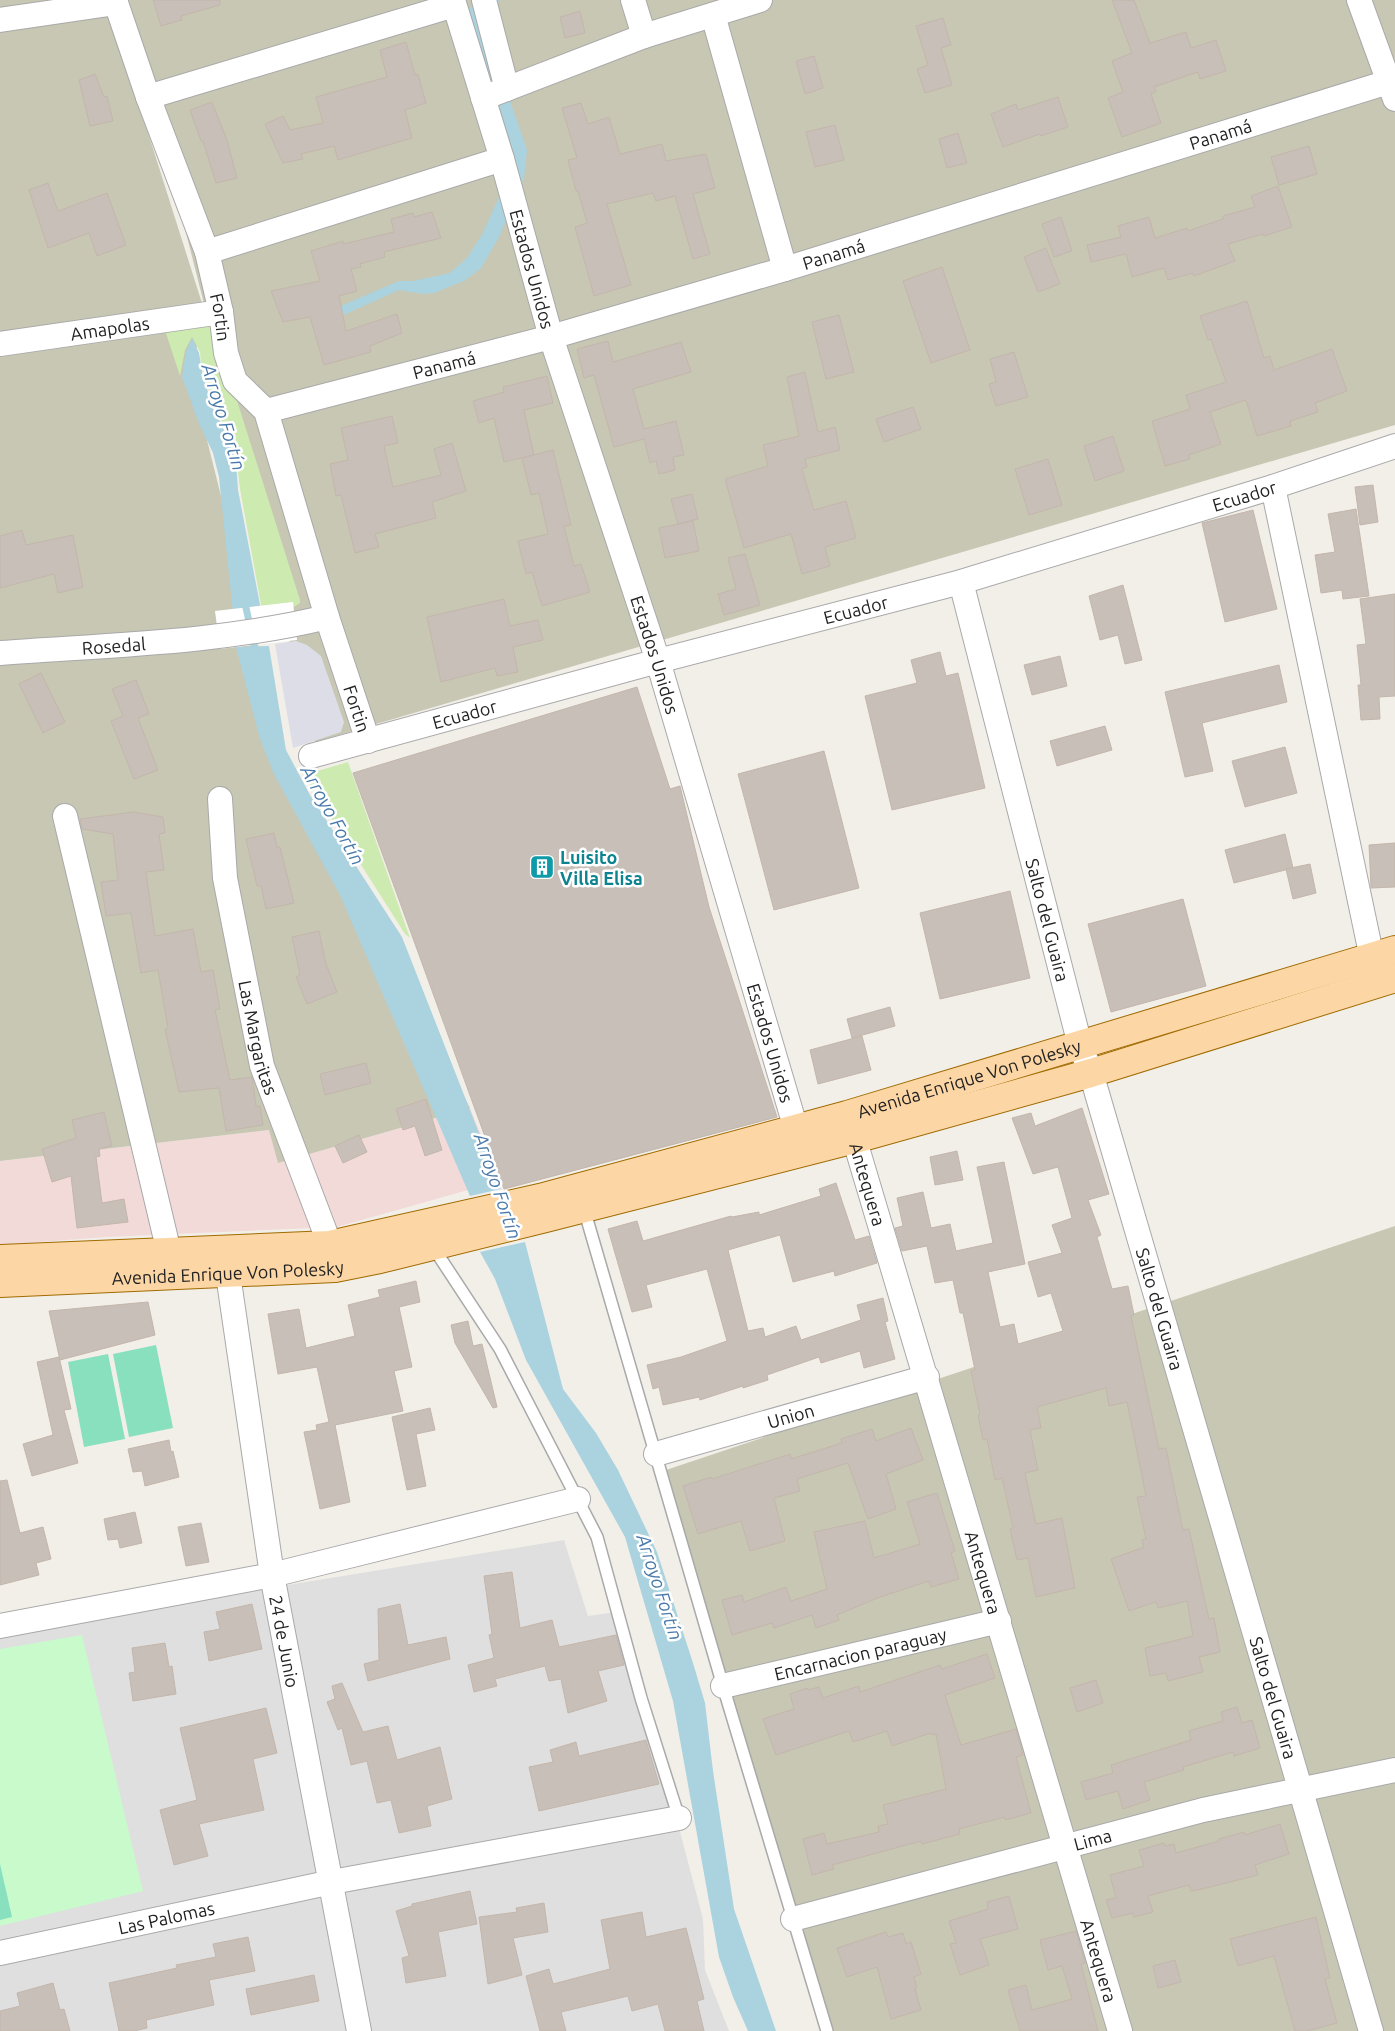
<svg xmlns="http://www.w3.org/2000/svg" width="1395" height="2031" viewBox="0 0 1395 2031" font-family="Ubuntu,sans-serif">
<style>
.residential{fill:#e0dfdf}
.commercial{fill:#f2dad9}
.construction{fill:#c7c7b4}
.grass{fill:#cdebb0}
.park{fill:#c8facc}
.pitch{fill:#88e0be}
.plaza{fill:#dddde8}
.water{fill:#aad3df}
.pier{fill:#fff}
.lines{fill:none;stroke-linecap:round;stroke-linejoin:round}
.stream{stroke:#aad3df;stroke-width:7}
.building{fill:#c7bfb8;stroke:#c4b6ab}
.service-casing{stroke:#a9a9a9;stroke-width:14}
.minor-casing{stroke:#a9a9a9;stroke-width:26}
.primary-casing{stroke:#a06b00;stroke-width:30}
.service{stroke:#fff;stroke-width:11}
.minor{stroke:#fff;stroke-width:24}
.primary{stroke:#fcd6a4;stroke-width:28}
.labels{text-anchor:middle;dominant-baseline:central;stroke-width:5;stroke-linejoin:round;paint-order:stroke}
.street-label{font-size:18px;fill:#222;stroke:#fff}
.culture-label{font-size:18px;font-weight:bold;fill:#0d838f;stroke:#fff;text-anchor:start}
.water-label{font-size:19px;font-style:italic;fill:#4a7aab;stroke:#fff}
</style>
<rect width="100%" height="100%" fill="#f2efe9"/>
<polygon class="residential" points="564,1540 588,1616 622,1611 703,1919 705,1970 729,2031 0,2031 0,1632"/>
<polygon class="commercial" points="470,1108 500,1181 337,1227 107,1237 0,1245 0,1161 270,1130 278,1163"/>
<g class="construction">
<polygon points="0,0 106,0 207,319 189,368 284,748 470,1108 278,1163 269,1130 0,1161"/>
<polygon points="127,0 1395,0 1395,425 315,742"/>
<polygon points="1395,1226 1395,2031 826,2031 663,1471"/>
</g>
<g class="grass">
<polygon points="210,315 300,600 300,603 292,608 262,610 240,489 237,463 231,441 214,407 201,363 200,352 192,337 185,350 180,376 162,321"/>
<polygon points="348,762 410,938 405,934 304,775"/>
<polygon points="1341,977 1342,982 1110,1049"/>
</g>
<polygon class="park" points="82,1635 143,1891 0,1926 0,1649"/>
<g class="pitch">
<polygon points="156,1345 173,1428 129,1437 113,1354"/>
<polygon points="108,1354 125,1439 84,1447 68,1362"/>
<polygon points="0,1864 12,1917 0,1920"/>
</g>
<polygon class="plaza" points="296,641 307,645 321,656 344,722 341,732 293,748 275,644"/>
<g class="water">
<polygon points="476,0 499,0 489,40 527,150 524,178 499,237 481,268 464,281 434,293 423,294 399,290 319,326 315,317 399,281 413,281 450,273 467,258 483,233 499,197 506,161 464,18"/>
<polygon points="192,338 199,353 203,377 213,407 229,441 236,462 238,490 261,610 233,613 219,477 213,453 198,421 182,377 186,352"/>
<polygon points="269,646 286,750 310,795 402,937 501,1189 470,1196 340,895 274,774 260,739 236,647"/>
<polygon points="525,1242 563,1389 596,1433 618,1470 657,1552 693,1663 705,1703 713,1771 734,1909 776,2031 748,2031 733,1997 719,1957 673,1701 625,1537 526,1360 495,1279 480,1252"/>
</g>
<polygon class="pier" points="293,602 297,640 220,649 215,611"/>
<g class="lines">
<polyline class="stream" points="245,603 256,654"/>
</g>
<g class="building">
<polygon points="153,0 220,0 220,5 181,16 182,20 161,26"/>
<polygon points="1112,0 1134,0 1150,43 1186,32 1191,48 1216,40 1226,71 1200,79 1198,72 1154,87 1156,92 1151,94 1161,123 1122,137 1108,98 1123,92 1112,61 1132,53"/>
<polygon points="580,11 585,33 565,38 560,17"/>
<polygon points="943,18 951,45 941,48 952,85 925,93 917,69 928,65 916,26"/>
<polygon points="406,42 415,75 418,74 426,103 405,110 412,138 338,160 334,146 301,154 303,159 283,163 265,124 283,116 290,130 323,123 316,97 387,77 380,50"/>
<polygon points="814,56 823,88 805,94 796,61"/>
<polygon points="95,74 104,97 107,96 113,121 90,126 79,80"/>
<polygon points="1058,97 1068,127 1041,136 1040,134 1003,147 991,114 1016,104 1018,110"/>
<polygon points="212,102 227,140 237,178 216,183 203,141 201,141 190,110"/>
<polygon points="581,103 588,124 609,117 620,154 662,144 666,161 706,154 715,188 693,194 710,254 693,259 675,196 656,201 653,193 607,204 631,285 594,296 575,227 587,223 578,191 576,191 568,160 577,158 562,108"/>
<polygon points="835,125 844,160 815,167 806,132"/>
<polygon points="958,133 967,163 947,168 939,139"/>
<polygon points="1309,146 1317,174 1279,185 1271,157"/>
<polygon points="48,183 58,211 107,193 126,245 97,256 89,233 48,248 29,190"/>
<polygon points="1278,186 1292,227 1264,236 1263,234 1228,244 1235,261 1194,276 1193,273 1168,280 1164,268 1132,277 1126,254 1091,262 1087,245 1121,237 1118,226 1149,217 1155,238 1187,228 1188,231 1223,219 1223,216 1255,207 1251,196"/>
<polygon points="432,212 441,238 384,252 385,257 360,264 361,267 351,269 357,291 339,296 346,331 397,314 402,333 370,346 371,352 324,365 310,317 283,322 271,291 320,281 311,251 343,241 343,244 394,232 391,219 413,213 414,217"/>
<polygon points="1061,217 1072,251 1054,257 1042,224"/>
<polygon points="1046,248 1060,284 1038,292 1024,257"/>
<polygon points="942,267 970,350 931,363 903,281"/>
<polygon points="1247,301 1264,358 1270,356 1274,370 1332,349 1347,391 1315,403 1318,412 1290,421 1291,426 1257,436 1246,400 1210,412 1221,444 1189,455 1190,459 1165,466 1152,421 1190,409 1186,395 1226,382 1211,339 1208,340 1200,316"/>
<polygon points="839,315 854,372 826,379 812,322"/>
<polygon points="608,341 613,362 681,342 691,372 633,389 644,429 676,421 684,455 673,457 675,470 659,474 656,461 650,463 644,439 614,447 594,375 584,378 577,349"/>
<polygon points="1014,352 1028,397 996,406 989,384 996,382 990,359"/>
<polygon points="805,372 818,432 835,427 840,450 805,459 807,467 802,469 814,510 846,501 856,538 825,547 830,566 802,574 791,534 744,548 725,479 768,466 763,445 799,436 787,377"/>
<polygon points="547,376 553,403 524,410 534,455 504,462 494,418 479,423 473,401 504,392 503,387"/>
<polygon points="913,407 921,429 884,442 876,419"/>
<polygon points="392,416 398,443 384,446 393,487 441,475 434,449 452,443 466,491 432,502 436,518 375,534 379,547 355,553 341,495 336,496 330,464 348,460 341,428"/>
<polygon points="1113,436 1124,471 1095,481 1084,446"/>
<polygon points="553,450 571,525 564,526 574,566 581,564 590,592 542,606 532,572 526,574 518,541 548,534 539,493 531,495 522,458"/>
<polygon points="1048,459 1062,505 1029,515 1015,469"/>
<polygon points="1373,485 1378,522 1360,525 1355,487"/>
<polygon points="692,494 698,519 678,524 671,499"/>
<polygon points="1356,509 1369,596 1343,599 1342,590 1321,593 1315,555 1335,552 1328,514"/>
<polygon points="1253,510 1277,609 1225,622 1202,523"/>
<polygon points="693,521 699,551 665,558 659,528"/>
<polygon points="22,530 26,545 73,535 83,587 58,593 54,574 0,588 0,536"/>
<polygon points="745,554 760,605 724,615 718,594 736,589 728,558"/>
<polygon points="1123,585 1142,660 1125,664 1118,635 1100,640 1089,596"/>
<polygon points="1395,594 1395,696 1379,697 1380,719 1361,720 1358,685 1361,685 1357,645 1366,644 1360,599"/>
<polygon points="504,599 510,626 538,620 543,640 513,647 518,672 497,676 495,668 441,682 427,617"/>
<polygon points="940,652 946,676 958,673 985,788 892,810 865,696 917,683 911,660"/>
<polygon points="1060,656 1067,686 1032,695 1024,665"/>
<polygon points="1279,665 1287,702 1202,723 1213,771 1185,777 1165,692"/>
<polygon points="41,673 65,722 43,733 19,684"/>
<polygon points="136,680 149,714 138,718 158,770 134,779 111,721 123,716 112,689"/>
<polygon points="637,687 670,789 680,786 709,907 777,1117 504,1189 353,773"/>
<polygon points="1105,726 1112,750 1057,766 1050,741"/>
<polygon points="1285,747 1297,793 1245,807 1232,761"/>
<polygon points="824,751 859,888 774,910 738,774"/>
<polygon points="134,812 163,817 165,833 159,834 164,870 146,872 155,936 193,929 201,972 213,970 220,1009 215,1010 230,1080 252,1077 256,1106 260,1106 263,1125 226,1131 219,1088 179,1092 165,1029 168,1028 158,970 141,973 131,913 106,916 101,882 118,880 113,834 82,829 80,819"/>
<polygon points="274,833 277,847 280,847 294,903 266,909 261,886 257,886 246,839"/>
<polygon points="1285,834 1293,868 1234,883 1225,850"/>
<polygon points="1395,843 1395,887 1371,888 1369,845"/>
<polygon points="1310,864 1316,893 1293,899 1286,869"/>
<polygon points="1010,891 1030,978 940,999 920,913"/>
<polygon points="1183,899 1206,986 1111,1012 1088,924"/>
<polygon points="319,931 326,964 337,992 307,1004 296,977 300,975 292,937"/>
<polygon points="890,1007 895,1026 852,1038 847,1019"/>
<polygon points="862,1036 871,1070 818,1084 810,1050"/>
<polygon points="366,1063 371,1083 325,1095 320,1074"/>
<polygon points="426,1099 442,1150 425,1156 415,1126 403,1130 396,1109"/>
<polygon points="1082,1108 1109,1194 1088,1200 1101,1235 1097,1237 1112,1289 1128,1286 1134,1315 1131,1316 1159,1449 1166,1448 1183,1530 1189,1529 1209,1619 1214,1618 1220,1652 1199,1657 1203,1672 1168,1681 1166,1673 1150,1676 1145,1648 1193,1636 1187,1601 1158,1608 1156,1602 1129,1611 1111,1559 1144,1547 1142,1540 1146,1539 1137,1497 1146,1496 1127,1402 1109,1406 1106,1388 1037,1407 1041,1428 1030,1430 1038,1470 1025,1473 1036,1524 1062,1518 1075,1588 1036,1597 1028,1558 1017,1560 1010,1529 1013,1528 1002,1478 995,1480 987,1439 983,1440 978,1415 980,1414 971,1371 975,1370 963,1313 960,1313 953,1280 935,1283 927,1246 902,1251 895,1228 903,1226 897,1198 923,1192 931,1228 950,1224 956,1251 993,1243 977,1167 1004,1162 1025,1264 988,1272 1000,1327 1014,1324 1018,1344 1063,1331 1051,1293 1038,1297 1028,1262 1062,1253 1052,1225 1072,1218 1058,1167 1033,1174 1012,1118 1031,1113 1035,1126"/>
<polygon points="104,1112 112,1146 99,1149 100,1156 96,1157 102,1203 124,1199 128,1222 77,1228 71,1176 52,1182 42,1149 76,1138 72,1120"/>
<polygon points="359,1135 367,1152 343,1163 335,1146"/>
<polygon points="957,1151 963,1180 935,1185 930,1157"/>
<polygon points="836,1183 855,1240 869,1236 877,1263 835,1276 834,1271 793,1282 780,1235 728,1250 748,1331 763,1328 765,1337 796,1326 801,1340 861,1320 857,1305 883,1298 888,1321 885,1322 895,1359 864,1368 860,1351 821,1363 819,1357 767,1375 768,1380 743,1388 743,1386 700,1400 699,1397 663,1405 659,1387 653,1389 647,1365 681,1357 727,1341 707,1269 646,1285 652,1307 632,1312 608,1229 637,1221 643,1241 731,1216 732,1217 759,1212 759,1215 821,1196 819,1189"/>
<polygon points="416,1281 420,1302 399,1307 412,1367 394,1371 403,1411 335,1425 350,1502 320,1509 304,1432 317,1430 316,1425 329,1422 317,1367 278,1374 268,1314 299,1309 306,1348 355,1336 348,1305 380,1297 378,1290"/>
<polygon points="148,1302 155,1335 60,1360 49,1311"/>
<polygon points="468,1321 473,1346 482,1344 497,1407 493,1408 455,1343 451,1325"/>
<polygon points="59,1357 71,1409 64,1410 78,1463 32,1476 23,1444 53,1435 37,1362"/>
<polygon points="430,1408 435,1430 416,1434 426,1486 407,1490 392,1417"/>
<polygon points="911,1428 923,1460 886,1474 896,1509 868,1519 848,1463 797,1479 800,1491 774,1498 785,1541 750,1551 741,1521 698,1534 683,1486 711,1477 712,1479 790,1454 791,1459 842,1443 841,1439 872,1429 876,1441"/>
<polygon points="169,1440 171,1452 173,1451 179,1477 145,1486 142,1471 133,1472 128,1449"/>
<polygon points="7,1480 20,1533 43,1527 51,1559 36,1563 39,1575 0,1585 0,1481"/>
<polygon points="937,1493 955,1551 951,1553 959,1579 931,1587 929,1581 880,1597 837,1615 839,1620 816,1628 812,1615 774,1628 772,1623 732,1635 722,1600 742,1595 744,1602 786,1587 791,1601 827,1589 814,1532 865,1521 874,1558 920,1544 907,1502"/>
<polygon points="135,1512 142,1543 120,1548 118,1539 108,1540 104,1519"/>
<polygon points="201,1523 209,1562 186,1566 178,1527"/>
<polygon points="512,1572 520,1628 552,1620 559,1647 616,1635 624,1665 598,1671 607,1701 568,1713 561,1679 549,1681 545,1666 495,1679 497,1686 474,1692 468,1665 494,1658 489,1635 492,1634 484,1576"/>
<polygon points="252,1604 262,1649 209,1661 204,1632 220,1629 216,1612"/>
<polygon points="400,1604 408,1645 446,1637 450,1659 368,1681 364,1664 379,1660 378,1609"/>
<polygon points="165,1643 169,1667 172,1666 176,1694 133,1701 129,1673 135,1672 132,1648"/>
<polygon points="987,1654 995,1678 945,1695 961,1745 1016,1729 1023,1755 1016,1757 1031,1813 1005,1820 1005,1817 959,1829 960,1834 922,1844 921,1841 866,1856 832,1865 834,1869 812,1875 803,1839 824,1833 827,1844 879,1832 878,1826 888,1824 883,1805 946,1789 936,1734 932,1735 931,1733 892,1746 887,1731 853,1742 849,1731 776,1755 763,1719 794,1709 790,1694 807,1688 808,1690 819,1687 823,1698 859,1686 860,1692 940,1665 942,1669"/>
<polygon points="1096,1680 1103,1703 1077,1712 1070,1688"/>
<polygon points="342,1683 363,1732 388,1726 397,1760 440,1747 452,1799 427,1806 431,1826 399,1833 391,1800 377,1803 367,1761 351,1765 342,1728 338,1730 327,1702 335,1699 332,1686"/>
<polygon points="1237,1707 1242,1723 1252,1720 1260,1748 1234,1756 1233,1752 1183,1767 1184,1770 1144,1782 1150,1800 1123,1809 1118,1791 1086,1800 1081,1782 1113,1773 1111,1765 1191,1740 1189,1731 1223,1721 1221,1712"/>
<polygon points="266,1708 277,1753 253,1759 264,1810 199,1824 208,1856 174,1865 160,1810 197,1800 180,1728"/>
<polygon points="646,1740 659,1784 539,1811 529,1767 553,1762 550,1750 576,1742 579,1756"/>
<polygon points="1280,1824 1289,1854 1255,1865 1258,1875 1202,1889 1191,1891 1189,1885 1148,1896 1153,1912 1134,1917 1133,1913 1112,1918 1106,1900 1116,1898 1110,1875 1144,1866 1139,1850 1164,1843 1165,1846 1174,1844 1176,1853 1219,1841 1219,1839 1244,1832 1245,1835"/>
<polygon points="470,1891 477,1924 438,1932 446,1976 406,1983 402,1958 409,1956 396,1911 412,1906 412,1904"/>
<polygon points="1009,1896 1018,1929 980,1939 989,1965 960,1975 950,1944 956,1943 949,1921 988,1909 987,1902"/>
<polygon points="544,1903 548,1932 513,1938 522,1975 488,1984 479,1917 517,1912 516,1908"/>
<polygon points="642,1912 646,1937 686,1928 704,1999 697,2001 704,2031 665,2031 658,2004 632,2011 628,1996 561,2012 566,2031 540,2031 526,1976 549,1969 553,1984 610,1969 601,1920"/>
<polygon points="1316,1917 1330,1978 1325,1979 1337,2023 1307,2031 1295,2031 1274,1956 1238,1966 1230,1939"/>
<polygon points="1076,1931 1085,1963 1081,1964 1098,2031 1020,2031 1008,1990 1026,1985 1032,2010 1072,1999 1062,1966 1048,1970 1040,1940"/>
<polygon points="886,1932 888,1937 903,1933 906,1944 911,1942 921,1974 914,1977 917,1988 915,1989 921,2010 891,2019 877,1967 847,1977 837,1948"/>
<polygon points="248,1937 255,1971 209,1980 214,2005 146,2020 147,2028 134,2031 119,2031 109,1983 177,1968 176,1965 216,1957 213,1944"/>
<polygon points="1175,1960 1181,1982 1158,1988 1153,1966"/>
<polygon points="314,1975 319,2001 251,2015 246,1989"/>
<polygon points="53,1983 60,2010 64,2009 70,2031 0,2031 0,2011 20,2006 17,1993"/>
</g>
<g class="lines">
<defs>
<g id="service">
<polyline points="584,1209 723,1686 827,2031"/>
<polyline points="433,1247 500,1349 597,1537 641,1698 679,1818"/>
</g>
<g id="minor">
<path id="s1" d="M115,0L148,97L207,252L221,312L226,353L235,381L266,411L327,617L368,741"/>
<polyline points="484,0 507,89"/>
<polyline points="633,0 644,36"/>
<polyline points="1359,0 1395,99"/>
<polyline points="713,15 785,269"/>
<polyline points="0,20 116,3"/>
<polyline points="148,97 454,5"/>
<polyline points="483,98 644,36 760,0"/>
<path id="s2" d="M502,159L551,337L658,661L796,1129L803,1147"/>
<polyline points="207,252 502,159 453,0"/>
<path id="s3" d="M0,344L221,312"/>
<path id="s4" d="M266,411L551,337L785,269L1395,80"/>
<polyline points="1273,487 1372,958"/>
<path id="s5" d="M961,582L1080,1045L1091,1073L1371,2031"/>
<path id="s6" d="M0,653C109,645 220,643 327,617"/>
<path id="s7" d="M311,756L658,661L961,582L1273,487L1395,446"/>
<path id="s8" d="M220,799L225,878L262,1066L330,1245L334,1263"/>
<polyline points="65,816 169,1252"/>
<path id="s9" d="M849,1121L1120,2031"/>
<path id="s10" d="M225,1254L272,1575L359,2031"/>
<path id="s11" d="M656,1454L927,1377"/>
<polyline points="0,1626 272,1575 578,1499"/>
<path id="s12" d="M723,1686L999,1621"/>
<path id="s13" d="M793,1919L1203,1810L1395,1770"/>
<path id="s14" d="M0,1953L332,1882L679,1818"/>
</g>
<g id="primary">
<path id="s15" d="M0,1259L330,1245L540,1198L847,1115L1395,950"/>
<path id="s16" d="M0,1283L335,1268L380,1259L546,1218L855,1139L1091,1073L1395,978"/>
</g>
</defs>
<use href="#service" class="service-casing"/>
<use href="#minor" class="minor-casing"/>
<use href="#primary" class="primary-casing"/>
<use href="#service" class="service"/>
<use href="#minor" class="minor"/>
<use href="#primary" class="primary"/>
</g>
<defs>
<symbol id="building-square" viewBox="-11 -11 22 22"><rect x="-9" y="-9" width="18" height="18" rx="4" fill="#0f9aa8" stroke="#fff"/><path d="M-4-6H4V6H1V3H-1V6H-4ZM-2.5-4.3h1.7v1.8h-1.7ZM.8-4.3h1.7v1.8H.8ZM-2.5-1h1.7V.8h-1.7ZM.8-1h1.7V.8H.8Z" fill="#fff"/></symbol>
</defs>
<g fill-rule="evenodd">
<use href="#building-square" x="528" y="853" width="28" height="28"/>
</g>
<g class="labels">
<g class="street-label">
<text stroke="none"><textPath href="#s4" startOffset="994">Panamá</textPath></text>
<text stroke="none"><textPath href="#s4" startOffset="589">Panamá</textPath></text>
<text stroke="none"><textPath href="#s2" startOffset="114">Estados Unidos</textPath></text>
<text stroke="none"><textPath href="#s1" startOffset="335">Fortin</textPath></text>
<text stroke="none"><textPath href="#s3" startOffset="111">Amapolas</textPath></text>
<text stroke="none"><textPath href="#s4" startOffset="184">Panamá</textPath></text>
<text stroke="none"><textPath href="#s7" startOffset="969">Ecuador</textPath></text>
<text stroke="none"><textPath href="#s7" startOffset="564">Ecuador</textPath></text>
<text stroke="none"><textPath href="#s6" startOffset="114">Rosedal</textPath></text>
<text stroke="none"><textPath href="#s2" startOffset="519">Estados Unidos</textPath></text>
<text stroke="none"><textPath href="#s1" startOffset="755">Fortin</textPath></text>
<text stroke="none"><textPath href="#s7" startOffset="159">Ecuador</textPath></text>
<text stroke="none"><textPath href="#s5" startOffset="349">Salto del Guaira</textPath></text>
<text stroke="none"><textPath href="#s8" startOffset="242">Las Margaritas</textPath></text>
<text stroke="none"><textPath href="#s2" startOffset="924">Estados Unidos</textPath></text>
<text stroke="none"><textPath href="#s15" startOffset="991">Avenida Enrique Von Polesky</textPath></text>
<text stroke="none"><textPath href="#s9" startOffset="66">Antequera</textPath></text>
<text stroke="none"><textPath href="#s16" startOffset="228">Avenida Enrique Von Polesky</textPath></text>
<text stroke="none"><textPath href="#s5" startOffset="754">Salto del Guaira</textPath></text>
<text stroke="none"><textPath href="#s11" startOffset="140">Union</textPath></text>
<text stroke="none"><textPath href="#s9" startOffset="471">Antequera</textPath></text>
<text stroke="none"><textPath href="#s10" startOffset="392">24 de Junio</textPath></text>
<text stroke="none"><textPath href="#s12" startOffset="141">Encarnacion paraguay</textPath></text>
<text stroke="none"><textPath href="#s5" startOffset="1159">Salto del Guaira</textPath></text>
<text stroke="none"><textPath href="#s13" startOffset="310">Lima</textPath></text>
<text stroke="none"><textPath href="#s14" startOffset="170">Las Palomas</textPath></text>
<text stroke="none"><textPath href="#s9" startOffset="876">Antequera</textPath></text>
</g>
<g class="culture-label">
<text x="560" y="857">Luisito<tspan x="560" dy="21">Villa Elisa</tspan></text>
</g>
<g class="water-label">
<text transform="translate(224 417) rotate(73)">Arroyo Fortín</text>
<text transform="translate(333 815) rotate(61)">Arroyo Fortín</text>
<text transform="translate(498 1186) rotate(71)">Arroyo Fortín</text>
<text transform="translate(660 1587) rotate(72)">Arroyo Fortín</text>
</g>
</g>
</svg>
